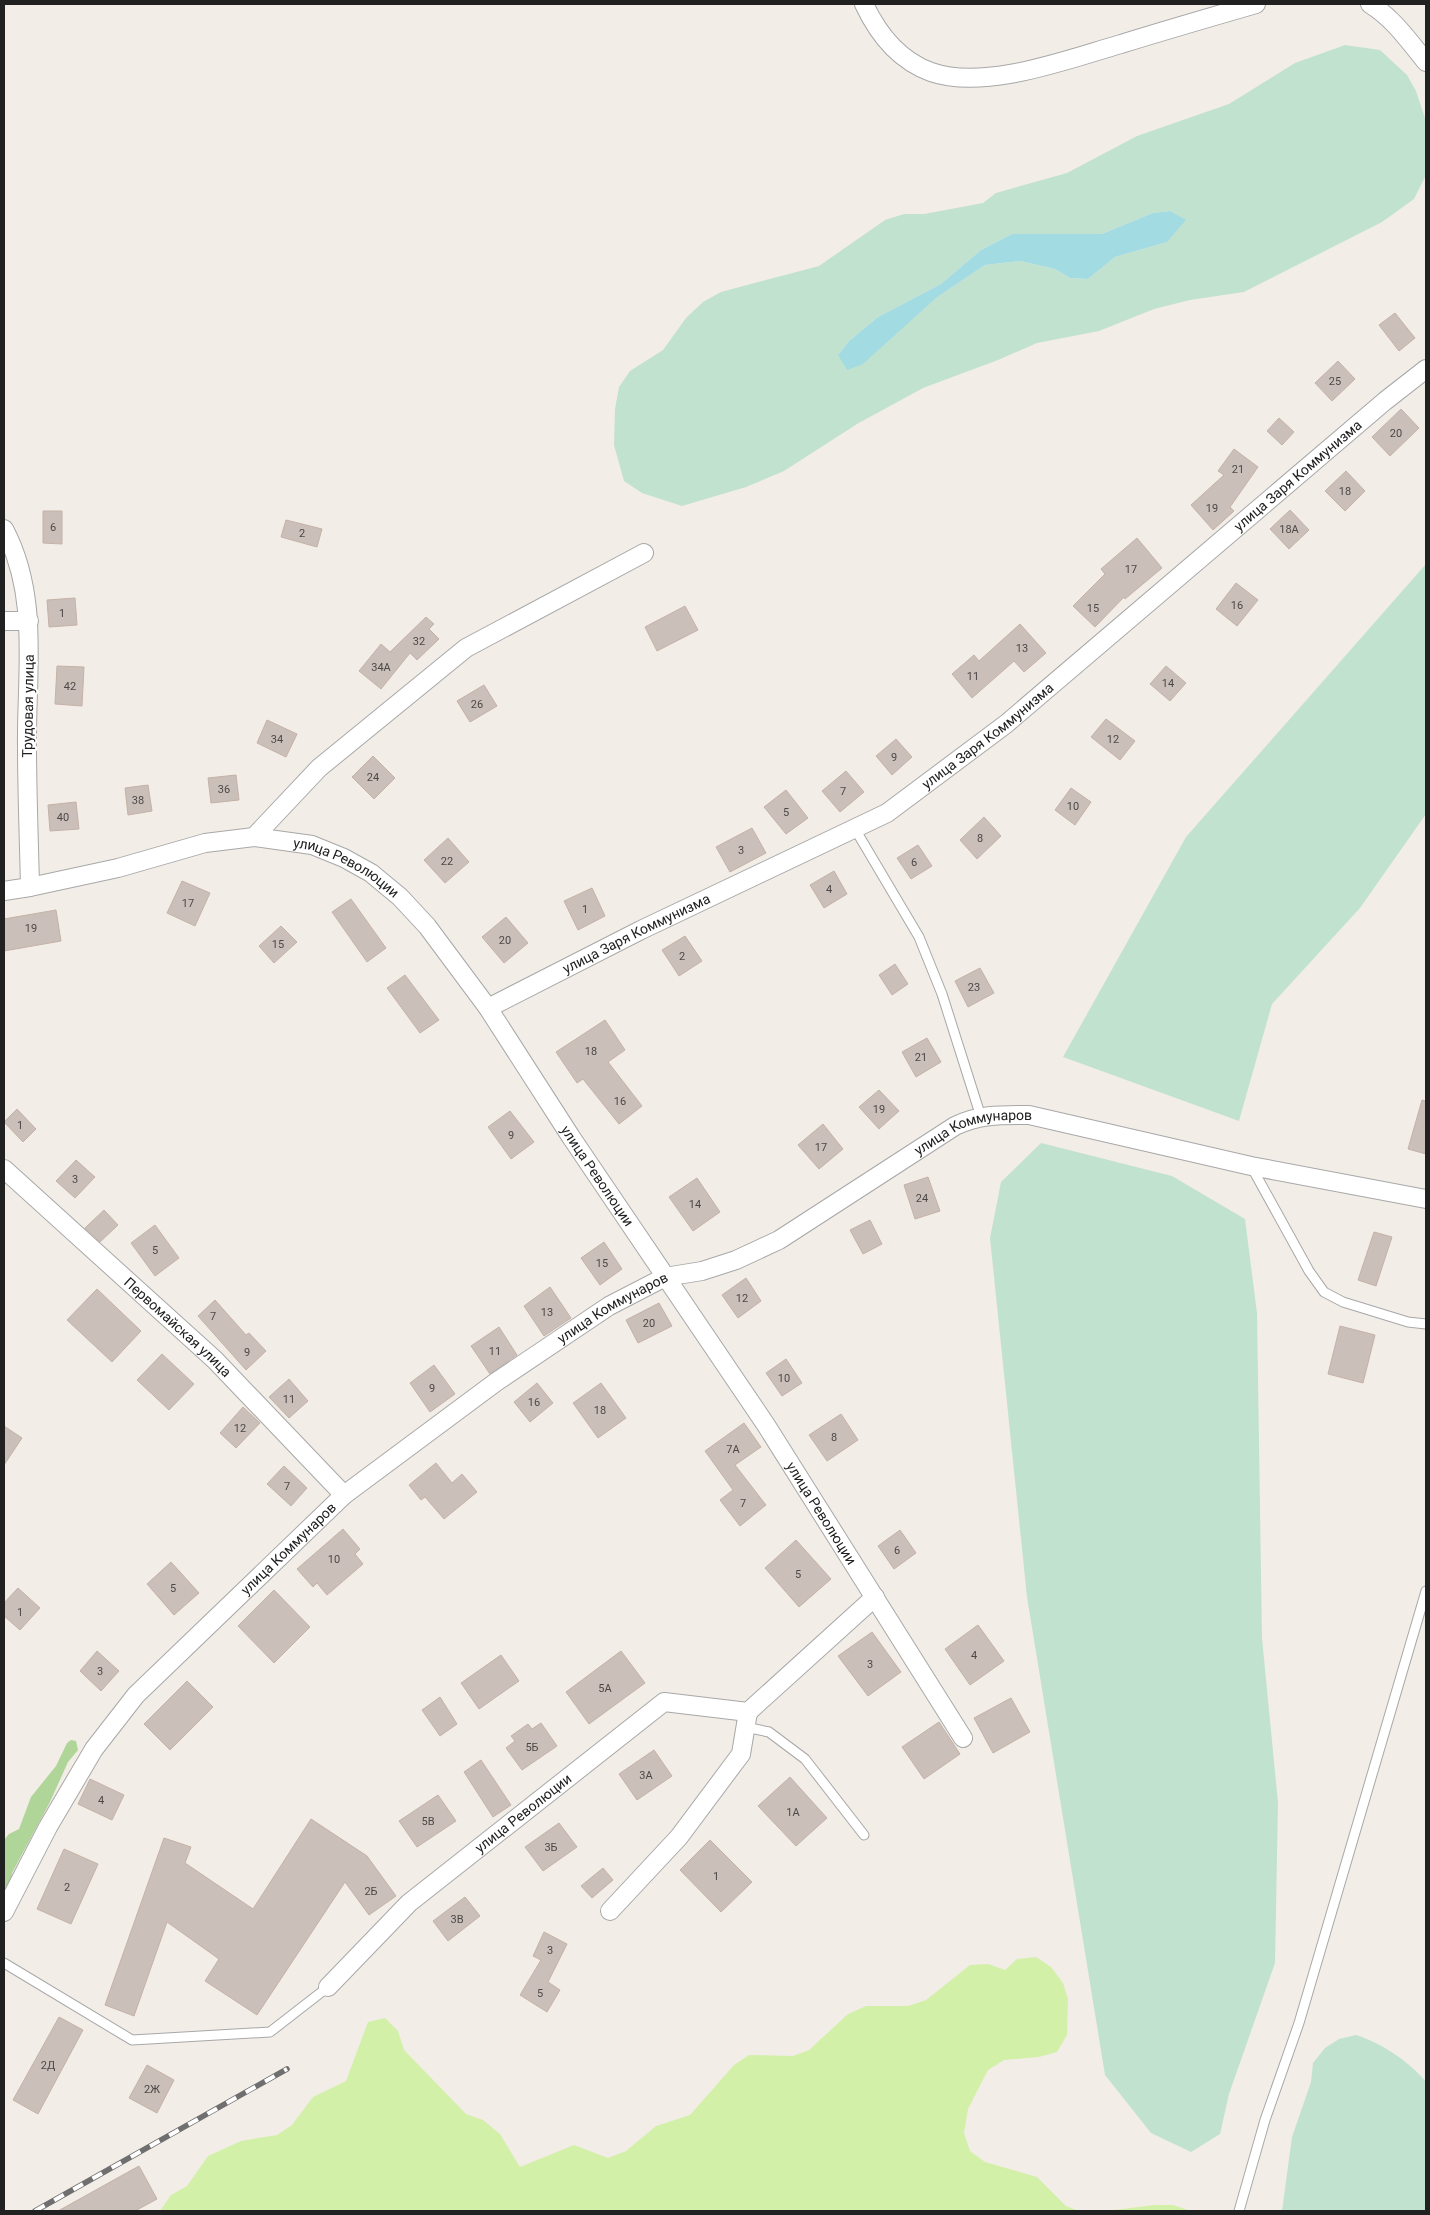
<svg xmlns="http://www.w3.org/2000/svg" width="1430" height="2215" viewBox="0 0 1430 2215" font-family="Roboto,sans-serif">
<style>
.grass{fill:#d3f0a9}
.forest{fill:#b0d598}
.wetland{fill:#c2e2d0;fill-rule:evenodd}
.water{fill:#a3dbe3}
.building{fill:#cbbfb9;stroke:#c5b2a7}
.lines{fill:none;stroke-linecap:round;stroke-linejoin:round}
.service-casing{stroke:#a8a8a8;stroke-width:11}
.minor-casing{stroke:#a8a8a8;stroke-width:20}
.service{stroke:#fff;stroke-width:9}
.minor{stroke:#fff;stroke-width:18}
.rail-casing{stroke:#6f6f6f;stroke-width:5.5}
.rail{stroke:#fff;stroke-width:4;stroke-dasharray:11;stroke-linecap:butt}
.labels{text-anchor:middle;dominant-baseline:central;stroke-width:4;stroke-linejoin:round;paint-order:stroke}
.number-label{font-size:11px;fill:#4c4847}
.street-label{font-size:14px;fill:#212121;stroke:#fff}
</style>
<rect width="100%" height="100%" fill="#f2ede7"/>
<g class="grass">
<polygon points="1036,1957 1051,1967 1063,1983 1068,1999 1067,2035 1057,2052 1039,2057 1004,2060 988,2070 968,2109 964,2133 970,2151 985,2162 1037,2177 1066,2206 1079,2211 160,2211 171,2195 187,2186 208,2156 241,2141 277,2135 292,2125 313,2097 346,2081 368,2022 385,2018 398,2031 404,2050 466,2114 483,2120 500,2134 520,2167 574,2145 608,2158 626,2151 656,2126 690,2115 734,2065 749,2055 793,2056 809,2050 848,2014 866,2006 908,2006 926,2000 970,1965 988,1964 1005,1970 1017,1959"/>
<polygon points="1154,2205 1173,2205 1191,2211 1106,2211"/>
</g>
<polygon class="forest" points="71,1740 76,1741 78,1750 68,1762 50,1802 12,1873 11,1884 4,1895 4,1840 9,1834 19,1829 31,1797 56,1766 67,1743"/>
<g class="wetland">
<path d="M1345,45L1380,50L1407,75L1416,91L1426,121V175L1414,199L1382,222L1244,292L1190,300L1154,309L1099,331L1037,343L998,360L923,388L857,424L784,471L746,487L682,506L642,493L624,481L614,445L615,409L619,387L630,371L663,350L686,318L703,302L721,292L819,266L885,220L904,214H924L983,203L996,193L1067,173L1137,136L1229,104L1295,63ZM1170,211L1167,242L1115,257L1088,279L1070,278L1055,269L1020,261L985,265L936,298L838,355L849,341L878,317L941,284L981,250L1012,234H1102L1153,213Z"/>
<polygon points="1426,564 1426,814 1360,908 1272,1004 1239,1121 1063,1057 1186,837"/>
<polygon points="1041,1143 1172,1176 1245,1219 1257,1313 1262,1638 1278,1803 1275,1963 1229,2094 1220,2134 1191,2152 1151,2133 1105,2075 1027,1597 990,1238 1001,1182"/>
<path d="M1356,2035C1381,2043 1409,2061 1426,2082V2211H1282L1292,2137L1311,2082L1313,2063L1325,2048L1339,2039Z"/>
</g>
<polygon class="water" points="1170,211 1186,220 1167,242 1115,257 1088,279 1070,278 1055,269 1020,261 985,265 936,298 863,364 847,370 838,355 849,341 878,317 941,284 981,250 1012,234 1102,234 1153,213"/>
<g class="building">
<polygon points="1395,313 1415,338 1399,351 1379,325"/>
<polygon points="1338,361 1355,379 1332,401 1315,383"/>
<polygon points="1401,409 1419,428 1390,456 1372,437"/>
<polygon points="1279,418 1294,432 1282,445 1267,431"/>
<polygon points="1234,449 1258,467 1230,507 1234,511 1213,530 1191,505 1224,475 1218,471"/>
<polygon points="1346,471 1365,491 1345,511 1325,491"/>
<polygon points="1290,510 1309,530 1289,549 1270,529"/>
<polygon points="43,511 62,511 62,544 43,543"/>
<polygon points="286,520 322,529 317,547 281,537"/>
<polygon points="1137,538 1162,568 1125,599 1124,597 1095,627 1073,606 1105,574 1101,569"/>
<polygon points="1236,583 1258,600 1237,626 1216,609"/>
<polygon points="75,598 77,625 49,627 47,600"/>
<polygon points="685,606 698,630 657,651 645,627"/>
<polygon points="426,617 434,624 429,629 439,639 417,660 410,653 381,689 359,671 381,644 390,652"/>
<polygon points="1020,624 1046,653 1024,672 1014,661 972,698 952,674 974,655 979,661"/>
<polygon points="57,666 84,667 82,706 55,704"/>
<polygon points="1166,666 1186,683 1170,701 1150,684"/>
<polygon points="484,685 497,706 470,722 457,701"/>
<polygon points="1106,719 1135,741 1120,760 1091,737"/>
<polygon points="267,720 297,734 286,757 257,743"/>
<polygon points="896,739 912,757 892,775 876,756"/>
<polygon points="373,756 395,778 374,799 352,777"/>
<polygon points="846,771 864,792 840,812 822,791"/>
<polygon points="236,775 239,800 211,803 208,778"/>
<polygon points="148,785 152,811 128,815 125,788"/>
<polygon points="1071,788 1091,802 1075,825 1055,810"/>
<polygon points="786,790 808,818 786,834 764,807"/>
<polygon points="76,802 79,829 50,831 48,805"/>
<polygon points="984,817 1001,836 977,859 960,840"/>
<polygon points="752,828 766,853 730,872 716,847"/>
<polygon points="448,838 469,862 445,883 424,860"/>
<polygon points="918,845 932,866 911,879 897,858"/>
<polygon points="834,871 847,894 824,908 810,885"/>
<polygon points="182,881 210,893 195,926 167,913"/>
<polygon points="592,888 605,916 578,930 564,901"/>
<polygon points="351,899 386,948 367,962 332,912"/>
<polygon points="56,910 61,941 4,951 4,919"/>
<polygon points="506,917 528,943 504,963 482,937"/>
<polygon points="281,926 297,942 274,963 259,946"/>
<polygon points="685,936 702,961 679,976 662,950"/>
<polygon points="895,964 908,984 892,995 879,975"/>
<polygon points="980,968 994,993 968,1007 955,981"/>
<polygon points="405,975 439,1020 420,1033 387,988"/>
<polygon points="605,1020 625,1050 608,1062 642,1106 619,1124 583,1079 577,1083 556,1052"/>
<polygon points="927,1038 941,1062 916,1077 902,1052"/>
<polygon points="879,1090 899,1111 879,1129 859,1107"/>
<polygon points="1422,1100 1426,1101 1426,1154 1408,1149"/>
<polygon points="17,1109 36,1129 23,1142 4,1122"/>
<polygon points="510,1111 534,1142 511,1159 488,1127"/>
<polygon points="823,1124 843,1149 819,1169 798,1145"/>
<polygon points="76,1160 95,1177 75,1198 56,1181"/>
<polygon points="928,1177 940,1211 915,1219 904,1185"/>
<polygon points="697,1178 720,1212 693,1231 669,1197"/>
<polygon points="104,1210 118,1225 100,1242 85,1228"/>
<polygon points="870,1220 882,1244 863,1254 850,1230"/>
<polygon points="155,1225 179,1258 155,1276 131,1243"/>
<polygon points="1374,1232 1392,1237 1376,1286 1358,1280"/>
<polygon points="604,1242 622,1269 600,1285 581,1258"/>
<polygon points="746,1278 761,1301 738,1318 722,1295"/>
<polygon points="550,1287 571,1318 544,1336 524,1306"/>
<polygon points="97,1289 141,1331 112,1362 67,1320"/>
<polygon points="215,1300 246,1335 249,1333 266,1351 246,1370 198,1316"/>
<polygon points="659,1303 672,1326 638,1343 626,1320"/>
<polygon points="1340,1326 1375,1335 1363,1383 1328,1374"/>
<polygon points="499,1327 517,1355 490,1374 471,1346"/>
<polygon points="162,1354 194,1384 169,1410 137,1380"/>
<polygon points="786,1359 802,1383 782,1396 766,1373"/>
<polygon points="434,1365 455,1394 430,1412 410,1383"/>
<polygon points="289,1379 308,1401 289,1418 269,1397"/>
<polygon points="537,1383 553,1403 530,1422 514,1402"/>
<polygon points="601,1383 626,1418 598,1438 573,1403"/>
<polygon points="243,1407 260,1423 236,1448 220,1433"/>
<polygon points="841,1414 858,1440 827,1461 809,1435"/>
<polygon points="744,1423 761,1447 735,1465 766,1505 740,1526 720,1500 733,1490 705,1451"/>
<polygon points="4,1426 22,1438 4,1465"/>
<polygon points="436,1463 452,1483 462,1474 477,1492 444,1519 425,1497 421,1500 409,1485"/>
<polygon points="284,1466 307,1488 291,1506 267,1484"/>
<polygon points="343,1529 360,1549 355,1554 363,1564 327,1595 317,1583 313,1587 297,1569"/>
<polygon points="900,1530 916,1553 894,1569 878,1546"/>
<polygon points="796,1540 831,1579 799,1607 765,1568"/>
<polygon points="171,1562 199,1593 174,1615 147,1584"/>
<polygon points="18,1588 40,1608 20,1630 4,1616 4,1603"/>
<polygon points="274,1590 310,1627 274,1663 238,1626"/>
<polygon points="978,1625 1004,1661 970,1685 945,1649"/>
<polygon points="872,1632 901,1672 868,1696 838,1656"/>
<polygon points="97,1651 119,1671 101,1691 80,1671"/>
<polygon points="621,1651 645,1683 589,1724 566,1692"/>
<polygon points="501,1655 519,1681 479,1709 461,1683"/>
<polygon points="187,1681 213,1707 170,1750 144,1724"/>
<polygon points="440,1697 457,1724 440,1736 422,1710"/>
<polygon points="1011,1698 1030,1732 993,1753 974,1718"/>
<polygon points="939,1722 960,1754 924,1779 902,1747"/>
<polygon points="541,1723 557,1746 522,1770 506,1748 515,1741 511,1736 528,1724 532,1729"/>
<polygon points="654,1750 672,1776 637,1800 619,1774"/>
<polygon points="481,1760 511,1805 493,1817 464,1772"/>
<polygon points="790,1777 827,1818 796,1846 758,1806"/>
<polygon points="90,1779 124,1795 112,1820 78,1804"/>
<polygon points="438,1795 456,1821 417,1847 399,1821"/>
<polygon points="311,1819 367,1856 396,1896 369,1915 345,1882 257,2015 205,1981 219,1959 167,1922 134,2016 105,2005 164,1838 191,1847 185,1863 253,1909"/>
<polygon points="559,1823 577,1847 543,1871 525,1847"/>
<polygon points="710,1840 752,1882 721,1912 680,1870"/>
<polygon points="64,1849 98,1864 71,1924 37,1909"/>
<polygon points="603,1868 613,1880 592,1898 581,1886"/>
<polygon points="465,1897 480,1916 448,1941 433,1921"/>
<polygon points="544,1932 567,1944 548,1982 560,1990 547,2012 520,1995 541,1960 533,1956"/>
<polygon points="59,2017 83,2030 38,2114 13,2100"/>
<polygon points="147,2065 174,2080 157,2113 129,2098"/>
<polygon points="139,2166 157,2199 135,2211 58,2211"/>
</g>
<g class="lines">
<defs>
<g id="service">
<polyline points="855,829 919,937 942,994 981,1117"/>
<polyline points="1251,1166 1309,1271 1324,1292 1343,1302 1408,1322 1426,1324"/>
<polyline points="745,1727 769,1732 805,1759 864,1835"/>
<polyline points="4,1963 132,2040 270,2032 328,1987"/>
<polyline points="1239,2211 1265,2120 1299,2023 1426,1591"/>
</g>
<g id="minor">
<path d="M864,4C878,34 898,60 931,72C985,91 1068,59 1121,44C1166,30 1211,17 1256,4"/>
<path d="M1370,4C1393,18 1409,41 1426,62"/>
<path d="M4,529C40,596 26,674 27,746C27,793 29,840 30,887"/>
<polyline points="4,621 29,621"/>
<polyline points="254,837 319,768 466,648 644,553"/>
<path id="s1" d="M4,891L30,887L118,868L205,843L254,837L312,845L344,858L371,873L400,897L427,926L488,1008L571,1137L766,1425L963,1738"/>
<path id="s2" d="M488,1008L641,930L887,813L1006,724L1385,401L1426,369"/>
<path id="s3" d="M4,1169L215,1360L344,1495"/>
<polyline points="610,1911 679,1837 741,1754 748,1712"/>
<path id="s4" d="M4,1912L48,1827L94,1749L136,1695L344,1495L496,1382L609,1306L665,1277L702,1271L736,1260L779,1240L955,1126C980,1114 1002,1115 1029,1115L1251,1166L1426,1199"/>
<path id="s5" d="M328,1987L409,1903L664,1702L748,1712L875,1597"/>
</g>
</defs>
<use href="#service" class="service-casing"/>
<use href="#minor" class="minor-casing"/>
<use href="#service" class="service"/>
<use href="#minor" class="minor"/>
<defs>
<polyline id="rail" points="35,2211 287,2069"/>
</defs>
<use href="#rail" class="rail-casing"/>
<use href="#rail" class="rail"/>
</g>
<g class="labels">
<g class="number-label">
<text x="1335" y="381">25</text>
<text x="1396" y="433">20</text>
<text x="1238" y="469">21</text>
<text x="1345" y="491">18</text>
<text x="1212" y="508">19</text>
<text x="53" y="527">6</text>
<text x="1289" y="529">18А</text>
<text x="302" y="533">2</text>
<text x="1131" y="569">17</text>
<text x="1237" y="605">16</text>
<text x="1093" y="608">15</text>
<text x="62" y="613">1</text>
<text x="419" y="641">32</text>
<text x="1022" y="648">13</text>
<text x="381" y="667">34А</text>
<text x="973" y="676">11</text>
<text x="1168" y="683">14</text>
<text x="70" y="686">42</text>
<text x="477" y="704">26</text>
<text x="277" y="739">34</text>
<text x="1113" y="739">12</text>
<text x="894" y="757">9</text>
<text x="373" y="777">24</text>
<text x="224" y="789">36</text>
<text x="843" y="791">7</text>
<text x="138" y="800">38</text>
<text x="1073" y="806">10</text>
<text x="786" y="812">5</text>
<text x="63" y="817">40</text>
<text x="980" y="838">8</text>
<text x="741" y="850">3</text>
<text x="447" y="861">22</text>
<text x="914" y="862">6</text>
<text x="829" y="889">4</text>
<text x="188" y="903">17</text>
<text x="585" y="909">1</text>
<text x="31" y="928">19</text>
<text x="505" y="940">20</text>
<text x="278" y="944">15</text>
<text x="682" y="956">2</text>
<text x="974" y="987">23</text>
<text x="591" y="1051">18</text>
<text x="921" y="1057">21</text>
<text x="620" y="1101">16</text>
<text x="879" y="1109">19</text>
<text x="20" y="1125">1</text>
<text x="511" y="1135">9</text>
<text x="821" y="1147">17</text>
<text x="75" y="1179">3</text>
<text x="922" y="1198">24</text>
<text x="695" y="1204">14</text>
<text x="155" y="1250">5</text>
<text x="602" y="1263">15</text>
<text x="742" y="1298">12</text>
<text x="547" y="1312">13</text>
<text x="213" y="1316">7</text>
<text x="649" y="1323">20</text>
<text x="495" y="1351">11</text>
<text x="247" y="1352">9</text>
<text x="784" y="1378">10</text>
<text x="432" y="1388">9</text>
<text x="289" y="1399">11</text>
<text x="534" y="1402">16</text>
<text x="600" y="1410">18</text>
<text x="240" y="1428">12</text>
<text x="834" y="1437">8</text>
<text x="733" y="1449">7А</text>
<text x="287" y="1486">7</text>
<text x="743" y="1503">7</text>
<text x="897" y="1550">6</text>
<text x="334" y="1559">10</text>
<text x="798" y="1574">5</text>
<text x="173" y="1588">5</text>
<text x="20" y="1612">1</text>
<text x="974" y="1655">4</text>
<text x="870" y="1664">3</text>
<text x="100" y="1671">3</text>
<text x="605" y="1688">5А</text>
<text x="532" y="1747">5Б</text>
<text x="646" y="1775">3А</text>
<text x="101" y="1800">4</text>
<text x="793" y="1812">1А</text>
<text x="428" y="1821">5В</text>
<text x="551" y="1847">3Б</text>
<text x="716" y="1876">1</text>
<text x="67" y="1887">2</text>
<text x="371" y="1891">2Б</text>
<text x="457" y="1919">3В</text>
<text x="550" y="1950">3</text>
<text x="540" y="1993">5</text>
<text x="48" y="2065">2Д</text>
<text x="152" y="2089">2Ж</text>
</g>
<g class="street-label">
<text stroke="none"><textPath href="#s2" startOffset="976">улица Заря Коммунизма</textPath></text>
<text transform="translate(28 706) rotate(-89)">Трудовая улица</text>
<text stroke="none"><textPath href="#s2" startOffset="571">улица Заря Коммунизма</textPath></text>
<text stroke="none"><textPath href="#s1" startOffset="355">улица Революции</textPath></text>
<text stroke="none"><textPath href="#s2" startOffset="166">улица Заря Коммунизма</textPath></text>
<text stroke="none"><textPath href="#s4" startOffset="1278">улица Коммунаров</textPath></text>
<text stroke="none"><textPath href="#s1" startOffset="760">улица Революции</textPath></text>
<text stroke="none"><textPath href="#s4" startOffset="871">улица Коммунаров</textPath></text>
<text stroke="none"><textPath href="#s3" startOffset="235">Первомайская улица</textPath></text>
<text stroke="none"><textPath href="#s1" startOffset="1165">улица Революции</textPath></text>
<text stroke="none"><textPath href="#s4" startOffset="466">улица Коммунаров</textPath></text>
<text stroke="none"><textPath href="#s5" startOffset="262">улица Революции</textPath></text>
</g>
</g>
<rect width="1430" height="2215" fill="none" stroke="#212121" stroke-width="10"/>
</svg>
